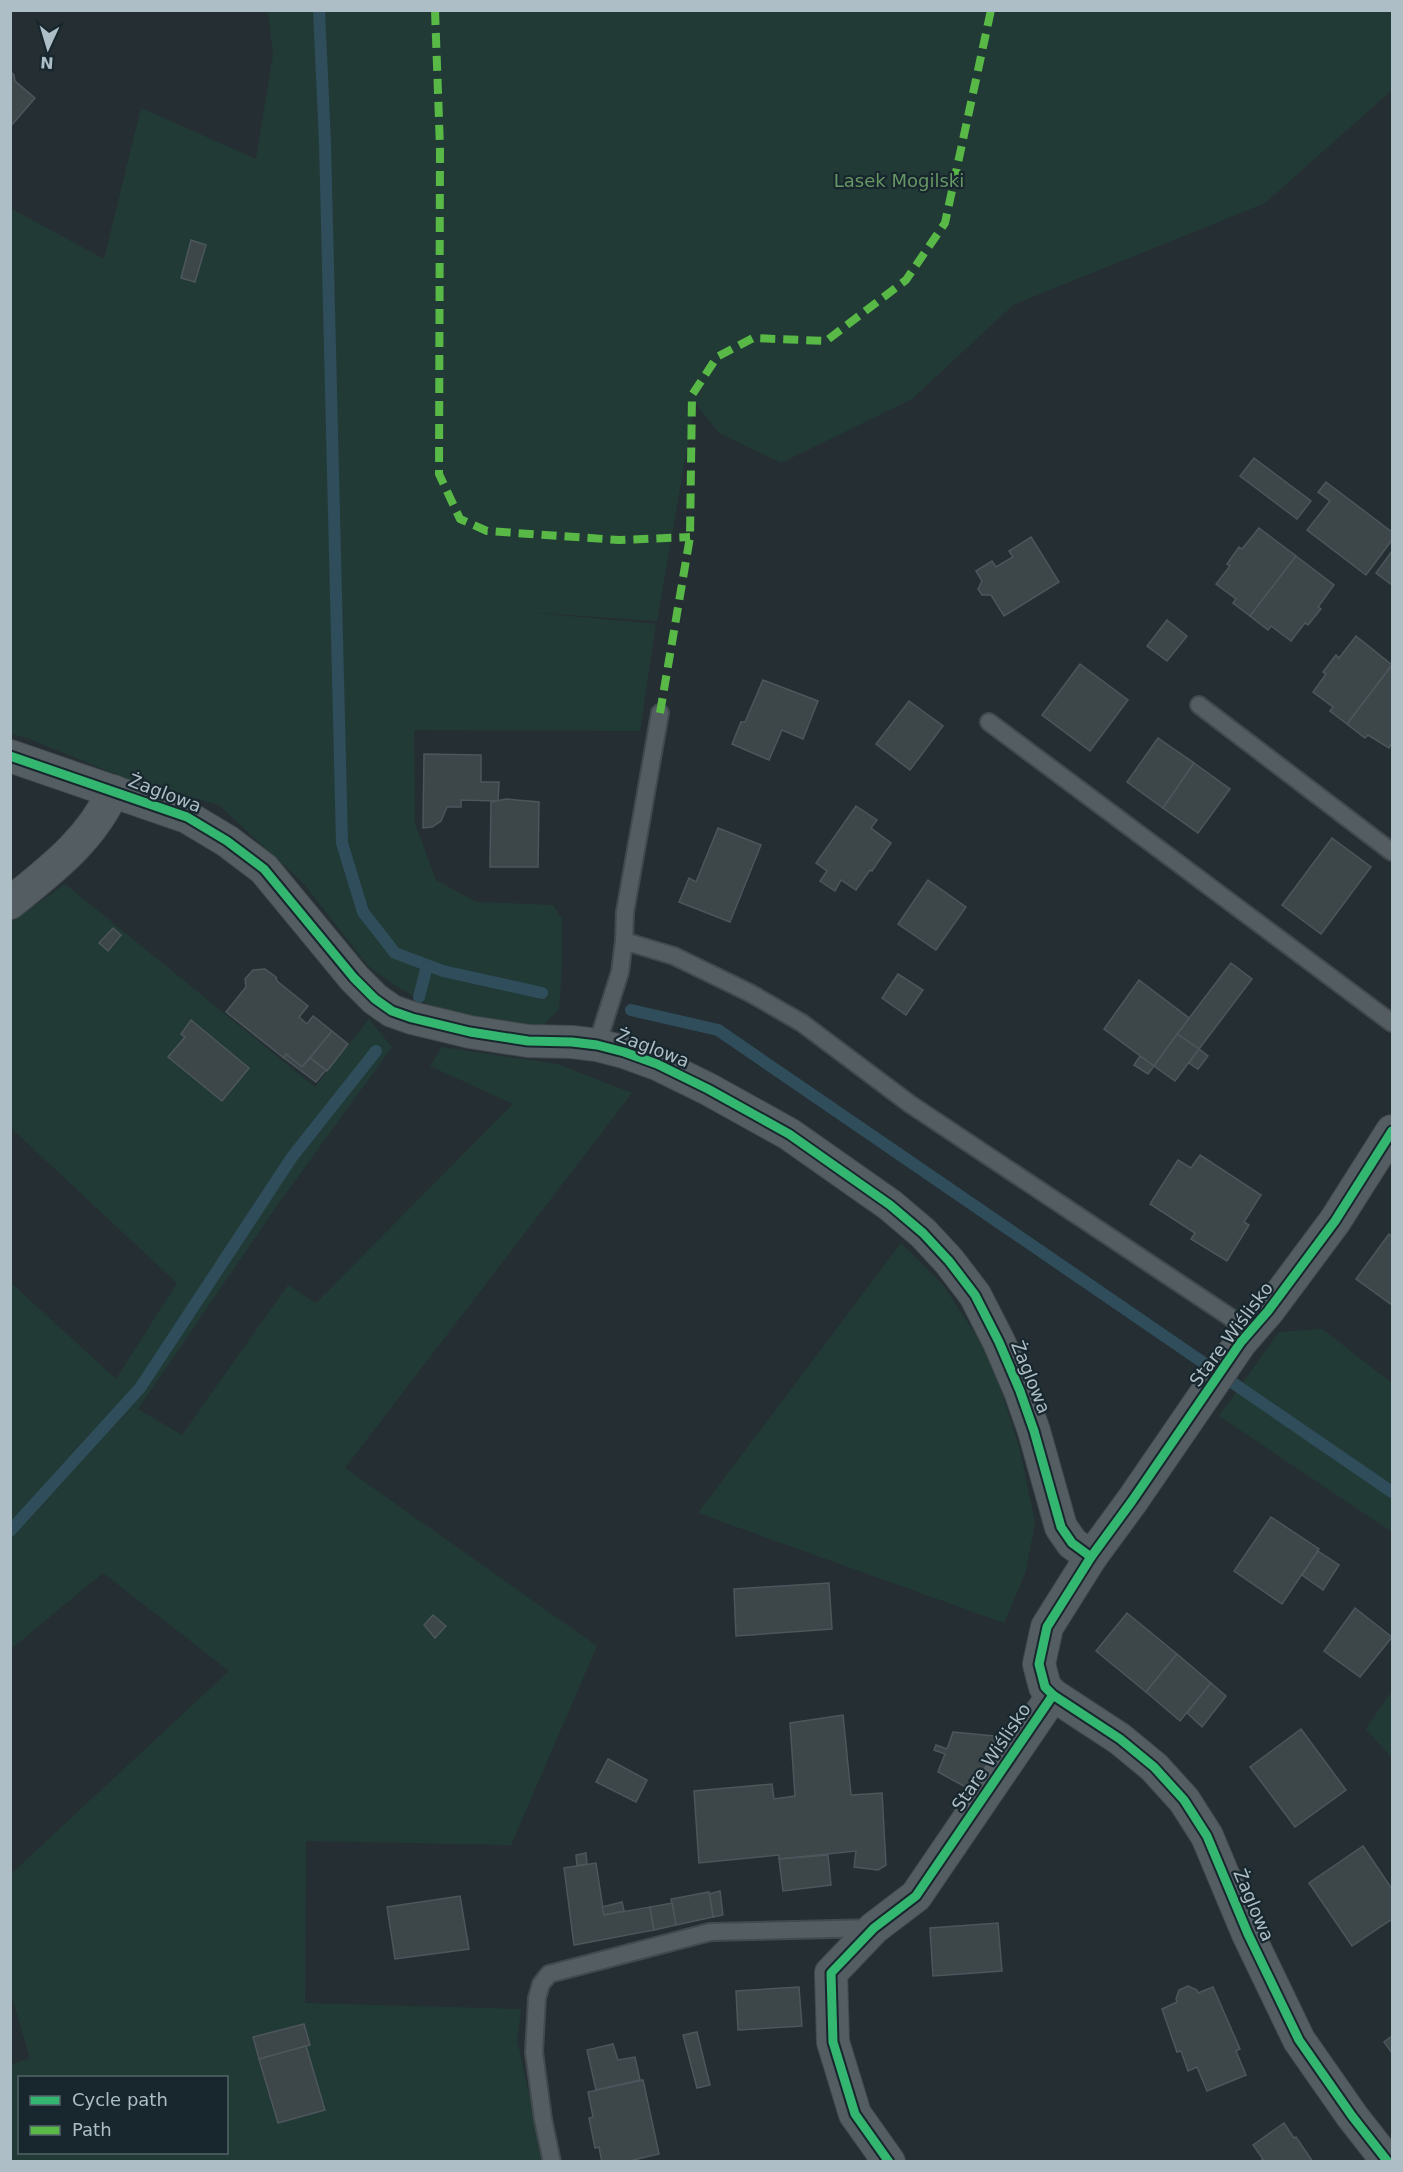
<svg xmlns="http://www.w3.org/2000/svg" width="1403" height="2172" viewBox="0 0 1403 2172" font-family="'DejaVu Sans',sans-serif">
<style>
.green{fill:#223a36;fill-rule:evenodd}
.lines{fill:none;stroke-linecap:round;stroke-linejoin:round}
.stream{stroke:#2f4d5b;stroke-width:12}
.building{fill:#3d4649;stroke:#4c565c;stroke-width:1.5}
.service-casing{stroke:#424a4e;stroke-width:20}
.minor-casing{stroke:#424a4e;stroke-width:34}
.service{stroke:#545d62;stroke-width:16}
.minor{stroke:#545d62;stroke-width:32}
.quiet{stroke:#58b947;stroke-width:8;stroke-dasharray:15 8;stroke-linecap:butt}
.cycleway-casing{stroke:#18272e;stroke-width:13}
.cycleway{stroke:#33b770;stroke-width:9}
.labels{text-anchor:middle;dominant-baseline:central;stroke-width:4.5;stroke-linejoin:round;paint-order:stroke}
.park-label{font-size:18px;fill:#669764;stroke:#18272e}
.street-label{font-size:18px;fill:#adbec6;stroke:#18272e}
</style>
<rect width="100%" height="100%" fill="#252f33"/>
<g class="green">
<polygon points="268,11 1392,11 1392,90 1265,203 1013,305 912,399 781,463 719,433 695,403 657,621 525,612 656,624 640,731 414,730 415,824 436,880 476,902 553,905 562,919 562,966 559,1009 546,1023 533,1029 444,1013 391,983 368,966 304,884 219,805 132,781 27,738 11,734 10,208 104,259 141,108 256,159 273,55"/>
<path d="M65,884L315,1087L369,1019L392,1047L276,1207L138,1409L182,1435L288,1285L316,1303L513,1104L430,1066L442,1047L557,1064L632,1093L345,1468L597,1646L511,1845L306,1841L305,2003L521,2009L517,2040L544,2161H11V2065L30,2058L11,1994V1874L229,1671L103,1573L11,1649L10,1282L116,1379L177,1283L11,1128V922ZM20,2078H226V2152H20Z"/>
<polygon points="901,1243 943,1285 990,1356 1019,1446 1035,1522 1026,1571 1004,1623 698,1513"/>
<polygon points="1322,1329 1392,1383 1392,1532 1219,1416 1279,1332"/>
<polygon points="1392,1691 1392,1758 1366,1729"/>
</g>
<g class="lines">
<g class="stream">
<polyline points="319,10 325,143 342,843 363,912 395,953 443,971 542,993"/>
<polyline points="419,997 427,966"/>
<polyline points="631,1010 718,1030 1392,1492"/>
<polyline points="10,1531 140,1388 292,1157 376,1051"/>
</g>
</g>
<g class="building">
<polygon points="10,71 14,75 15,81 35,98 10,127"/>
<polygon points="191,240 206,245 195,282 181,278"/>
<polygon points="1254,458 1311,501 1297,519 1240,476"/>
<polygon points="1326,482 1392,532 1392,540 1366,575 1307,530 1330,501 1318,492"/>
<polygon points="1259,528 1296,556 1250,616 1233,603 1236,599 1216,584 1230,566 1227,564 1239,547 1242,549"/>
<polygon points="1031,537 1059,582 1004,616 991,595 982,595 978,589 982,581 976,571 992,561 996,567 1013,557 1009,551"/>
<polygon points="1392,551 1392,585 1376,573"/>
<polygon points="1296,556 1334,585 1318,607 1321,609 1308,625 1305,623 1291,641 1271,626 1268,630 1250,616"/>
<polygon points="1167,620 1187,636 1167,661 1147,646"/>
<polygon points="1356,636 1392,665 1347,724 1330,711 1333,707 1313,692 1326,674 1323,672 1336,655 1339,658"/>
<polygon points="1080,664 1128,700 1090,751 1042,715"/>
<polygon points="1392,665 1392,743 1389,748 1368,735 1365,738 1347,724"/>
<polygon points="763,680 818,701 803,739 782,730 769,760 732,744 741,722 745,722"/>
<polygon points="909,701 943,726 910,770 876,744"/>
<polygon points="1158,738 1194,763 1163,808 1127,782"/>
<polygon points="424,754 481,755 481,782 499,782 498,801 461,800 461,807 447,807 441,821 432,827 423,828"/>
<polygon points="1194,763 1230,789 1198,833 1163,808"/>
<polygon points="506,799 539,802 538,867 490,867 491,802"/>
<polygon points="856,806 877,820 871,828 891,843 872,871 870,870 856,890 841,880 835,891 820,881 827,871 816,863"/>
<polygon points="718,828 761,845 730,922 679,902 689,878 696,882"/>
<polygon points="1332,838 1371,867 1321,934 1282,905"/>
<polygon points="928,880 966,907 936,950 898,924"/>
<polygon points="113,928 121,935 108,951 99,943"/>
<polygon points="1231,963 1252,979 1199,1049 1177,1034"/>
<polygon points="265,969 276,977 277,981 308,1006 299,1017 307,1024 313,1016 332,1031 302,1067 286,1054 284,1058 226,1012 246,987 245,979 253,970"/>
<polygon points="898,974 923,990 906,1015 882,998"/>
<polygon points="1139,980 1189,1018 1154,1066 1104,1029"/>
<polygon points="191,1020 249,1068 222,1101 168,1057 185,1037 181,1034"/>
<polygon points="332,1031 348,1044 327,1071 310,1058"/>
<polygon points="1177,1034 1199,1049 1175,1081 1154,1066"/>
<polygon points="1199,1049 1208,1056 1198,1069 1189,1063"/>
<polygon points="286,1054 302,1067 310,1058 326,1070 316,1082 284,1058"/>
<polygon points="1140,1056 1154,1066 1148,1074 1134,1065"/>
<polygon points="1200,1155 1261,1195 1244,1222 1249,1225 1227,1261 1191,1239 1195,1233 1150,1204 1178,1160 1191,1168"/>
<polygon points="1389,1234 1392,1236 1392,1305 1356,1279"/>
<polygon points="1271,1517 1319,1549 1282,1604 1234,1571"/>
<polygon points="1318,1551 1339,1565 1323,1590 1302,1575"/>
<polygon points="829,1583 832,1629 736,1636 734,1589"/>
<polygon points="1355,1608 1392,1637 1360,1677 1324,1651"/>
<polygon points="1127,1613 1177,1654 1146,1692 1096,1651"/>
<polygon points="433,1615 446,1626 435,1638 424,1625"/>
<polygon points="1177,1654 1211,1683 1180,1721 1146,1692"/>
<polygon points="1211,1683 1226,1696 1202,1727 1187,1713"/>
<polygon points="843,1715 851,1795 882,1793 886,1865 878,1870 854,1867 856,1851 779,1859 779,1855 699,1863 694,1791 772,1784 774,1799 795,1796 790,1723"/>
<polygon points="1301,1729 1346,1790 1295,1827 1250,1767"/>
<polygon points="953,1732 1004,1737 973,1791 938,1772 945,1754 934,1750 936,1745 947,1749"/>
<polygon points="608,1759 647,1780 636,1802 596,1782"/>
<polygon points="1363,1846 1392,1889 1392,1919 1352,1946 1309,1883"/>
<polygon points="586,1853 587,1864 577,1866 576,1855"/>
<polygon points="828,1855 831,1885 783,1891 779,1859"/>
<polygon points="596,1863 604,1915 650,1907 654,1930 574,1945 564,1868"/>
<polygon points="720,1891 723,1915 713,1917 709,1894"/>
<polygon points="709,1892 713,1917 676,1925 671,1899"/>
<polygon points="460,1896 469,1949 395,1959 387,1907"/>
<polygon points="622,1902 624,1911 604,1915 602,1907"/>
<polygon points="672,1903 676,1925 654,1930 650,1907"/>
<polygon points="998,1923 1002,1971 933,1976 930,1928"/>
<polygon points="1188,1986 1197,1990 1198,1993 1213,1987 1240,2049 1236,2051 1246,2075 1207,2091 1197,2067 1188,2071 1181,2051 1177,2052 1162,2009 1177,2002 1176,1999 1179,1990"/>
<polygon points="799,1987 802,2026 738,2030 736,1991"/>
<polygon points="304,2024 310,2045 259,2059 253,2037"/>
<polygon points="697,2032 710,2085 697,2088 683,2035"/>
<polygon points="1392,2036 1392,2053 1384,2042"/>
<polygon points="613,2044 618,2060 635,2057 640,2080 596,2090 587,2050"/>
<polygon points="306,2046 325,2110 278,2123 259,2059"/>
<polygon points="643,2080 659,2154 625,2162 602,2162 599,2147 595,2148 589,2118 593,2117 588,2092"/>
<polygon points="1284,2123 1294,2138 1296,2137 1313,2162 1259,2162 1263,2159 1253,2145"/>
</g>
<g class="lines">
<defs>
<g id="service">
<polyline points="1199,705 1392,852"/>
<polyline points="989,722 1392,1023"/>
<polyline points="624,941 674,956 750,993 802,1023 910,1104 1251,1331"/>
<polyline points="597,1045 620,972 624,941 625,912 660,713"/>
<polyline points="552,2162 543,2119 534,2052 537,1998 541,1984 549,1974 710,1932 874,1928"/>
</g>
<g id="minor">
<polyline points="10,756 187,817 227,841 264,869 354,978 375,999 392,1011 412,1018 470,1032 528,1041 572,1042 597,1045 624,1052 657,1064 708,1089 789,1134 890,1205 923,1233 949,1261 975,1295 999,1342 1020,1391 1034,1431 1061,1527 1072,1543 1091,1557"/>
<path d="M10,903C51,870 92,839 113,791"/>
<polyline points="889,2162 855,2114 833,2042 831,1973 874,1928 916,1896 1053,1695"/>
<polyline points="1388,2162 1352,2116 1299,2040 1248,1934 1207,1836 1184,1800 1154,1767 1120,1739 1053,1695 1045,1687 1039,1664 1047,1627 1091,1557 1132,1501 1241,1342 1268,1311 1335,1221 1392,1131"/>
</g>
</defs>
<use href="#service" class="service-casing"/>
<use href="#minor" class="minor-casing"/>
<use href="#service" class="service"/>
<use href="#minor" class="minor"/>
<g class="quiet">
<polyline points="435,10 440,148 439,474 460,519 487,531 619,540 690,537"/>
<polyline points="660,713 690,537 692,395 717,357 753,338 826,341 906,280 945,223 991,10"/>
</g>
<defs>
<g id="cycleway">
<polyline points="10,756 187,817 227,841 264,869 354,978 375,999 392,1011 412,1018 470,1032 528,1041 572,1042 597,1045 624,1052 657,1064 708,1089 789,1134 890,1205 923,1233 949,1261 975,1295 999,1342 1020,1391 1034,1431 1061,1527 1072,1543 1091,1557"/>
<polyline points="889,2162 855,2114 833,2042 831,1973 874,1928 916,1896 1053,1695"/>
<polyline points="1388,2162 1352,2116 1299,2040 1248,1934 1207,1836 1184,1800 1154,1767 1120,1739 1053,1695 1045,1687 1039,1664 1047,1627 1091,1557 1132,1501 1241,1342 1268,1311 1335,1221 1392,1131"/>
</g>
</defs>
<use href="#cycleway" class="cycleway-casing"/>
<use href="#cycleway" class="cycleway"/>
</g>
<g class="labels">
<g class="park-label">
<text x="899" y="180">Lasek Mogilski</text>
</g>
<g class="street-label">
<text transform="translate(165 793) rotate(21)">Żaglowa</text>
<text transform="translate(653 1048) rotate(21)">Żaglowa</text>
<text transform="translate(1231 1334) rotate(-53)">Stare Wiślisko</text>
<text transform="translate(1031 1377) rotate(68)">Żaglowa</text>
<text transform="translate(991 1757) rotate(-56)">Stare Wiślisko</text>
<text transform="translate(1254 1905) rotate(67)">Żaglowa</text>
</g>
</g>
<rect width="1403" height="2172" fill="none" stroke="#adbec6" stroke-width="24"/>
<rect x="18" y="2076" width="210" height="78" fill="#18272e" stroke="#54636b" stroke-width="1.5"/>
<rect x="30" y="2096" width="30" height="9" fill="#33b770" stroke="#54636b" stroke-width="1.5"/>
<text x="72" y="2106" font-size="18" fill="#adbec6">Cycle path</text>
<rect x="30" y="2126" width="30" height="9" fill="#58b947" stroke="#54636b" stroke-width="1.5"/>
<text x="72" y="2136" font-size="18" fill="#adbec6">Path</text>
<g transform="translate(48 48) rotate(184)" stroke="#18272e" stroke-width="4.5" paint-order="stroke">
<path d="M0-4.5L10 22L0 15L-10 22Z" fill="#adbec6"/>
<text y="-9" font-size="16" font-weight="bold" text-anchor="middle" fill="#adbec6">N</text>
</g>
</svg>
